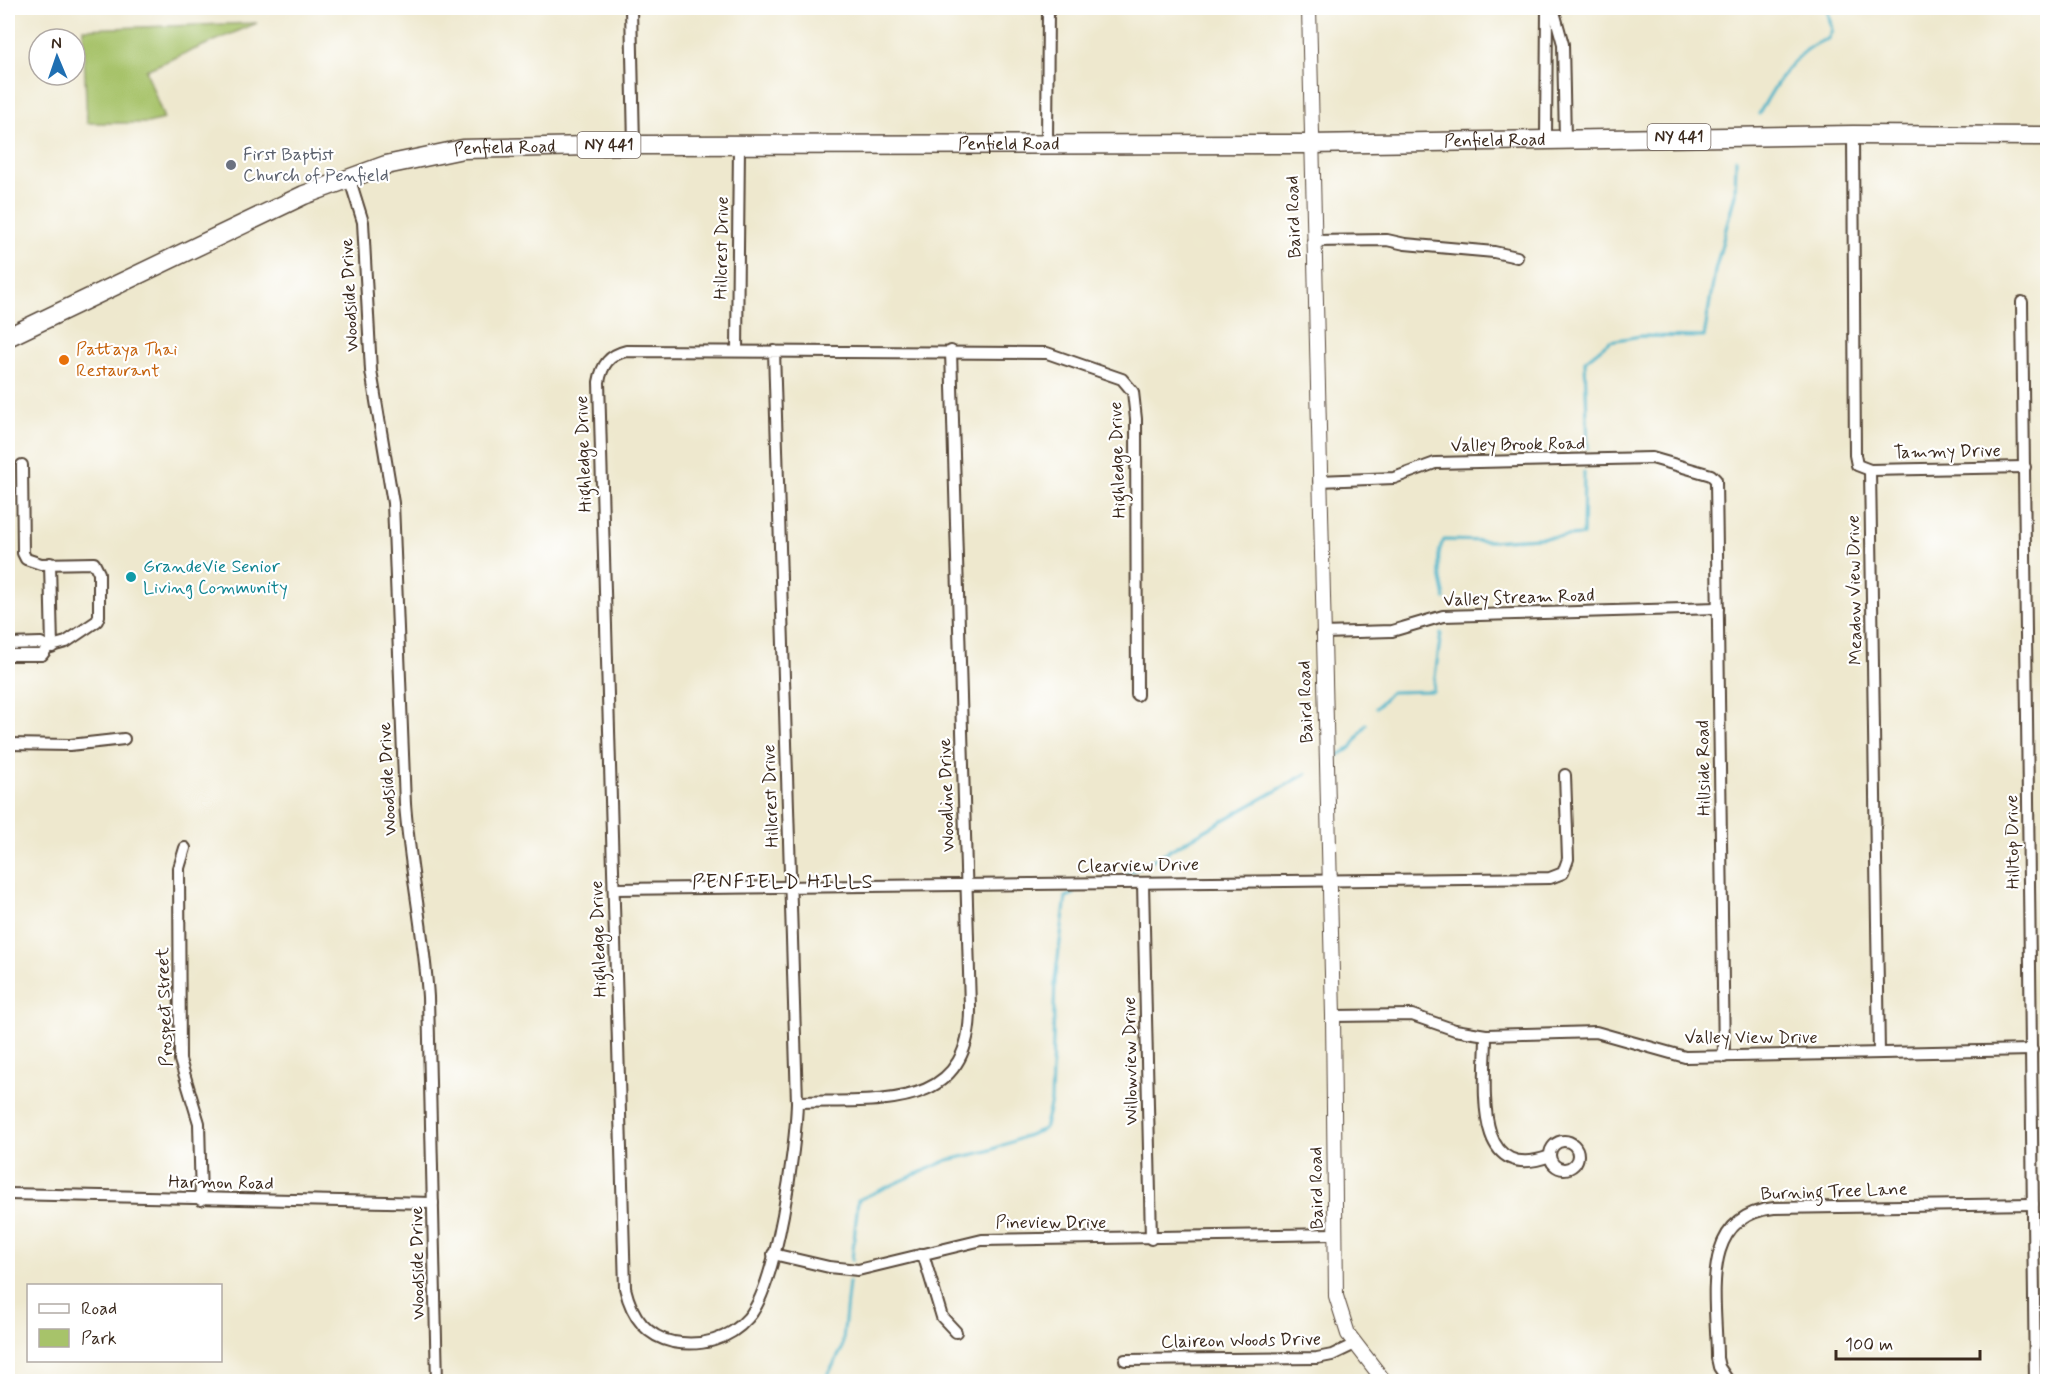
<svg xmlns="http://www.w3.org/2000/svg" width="2055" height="1389" viewBox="0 0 2055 1389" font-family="Mynerve,sans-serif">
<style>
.green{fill:#a7c36a;stroke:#717644;stroke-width:1.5}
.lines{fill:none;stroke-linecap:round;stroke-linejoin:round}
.stream{stroke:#4ab3c8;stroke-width:3}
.minor-casing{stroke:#564638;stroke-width:14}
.tertiary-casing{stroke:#564638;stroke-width:16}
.primary-casing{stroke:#564638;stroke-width:21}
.minor{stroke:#fff;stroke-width:10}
.tertiary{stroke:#fff;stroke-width:14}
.primary{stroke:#fff;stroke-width:18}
.worship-dot{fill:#6b7280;stroke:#fff;stroke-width:2}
.food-dot{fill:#e8710a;stroke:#fff;stroke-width:2}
.culture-dot{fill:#0f9aa8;stroke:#fff;stroke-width:2}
.labels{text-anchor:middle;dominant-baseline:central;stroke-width:4.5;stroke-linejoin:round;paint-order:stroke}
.shield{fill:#fff;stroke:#766a62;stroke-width:1.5}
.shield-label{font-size:16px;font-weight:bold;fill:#3b2a1e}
.street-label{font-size:18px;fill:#3b2a1e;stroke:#fff}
.worship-label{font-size:18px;fill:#5b616d;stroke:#fff;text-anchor:start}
.food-label{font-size:18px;fill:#c56008;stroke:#fff;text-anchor:start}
.culture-label{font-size:18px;fill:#0d838f;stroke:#fff;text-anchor:start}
.neighbourhood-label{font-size:20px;letter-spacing:1.5px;fill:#3b2a1e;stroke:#fff}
</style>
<rect width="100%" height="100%" fill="#fff"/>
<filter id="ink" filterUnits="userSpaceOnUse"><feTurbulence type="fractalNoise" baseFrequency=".0167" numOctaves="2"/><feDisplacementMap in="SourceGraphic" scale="12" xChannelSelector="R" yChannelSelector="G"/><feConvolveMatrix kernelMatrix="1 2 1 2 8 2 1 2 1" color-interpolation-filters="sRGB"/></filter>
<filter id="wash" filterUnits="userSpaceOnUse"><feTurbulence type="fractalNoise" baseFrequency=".008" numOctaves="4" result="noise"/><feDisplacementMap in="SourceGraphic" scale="24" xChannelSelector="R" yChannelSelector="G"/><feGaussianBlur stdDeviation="1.35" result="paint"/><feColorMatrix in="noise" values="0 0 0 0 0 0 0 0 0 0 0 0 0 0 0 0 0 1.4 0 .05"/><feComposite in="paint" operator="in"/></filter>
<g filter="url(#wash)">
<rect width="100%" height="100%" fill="#eee8ce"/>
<polygon class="green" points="257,23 146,70 164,119 148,123 87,123 83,29"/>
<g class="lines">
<g class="stream">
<path d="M1759,114C1773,88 1797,47 1828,39L1832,30L1827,8"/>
<polyline points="1588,448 1585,361 1610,341 1641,336 1704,337 1715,271 1735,194 1736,159"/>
<path d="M1445,599C1442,580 1433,557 1444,540L1491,541L1583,535L1584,472"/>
<polyline points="1376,708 1391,692 1433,691 1441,633"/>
<polyline points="1335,757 1351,748 1366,724"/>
<polyline points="1122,877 1306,774"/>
<polyline points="852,1260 858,1200 948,1160 988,1151 1044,1129 1051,1102 1055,980 1066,897 1074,894"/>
<polyline points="824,1382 842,1349 849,1282"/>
</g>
</g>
</g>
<g filter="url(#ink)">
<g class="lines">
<defs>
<g id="minor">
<polyline points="631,8 634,145"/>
<polyline points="1553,8 1563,44 1565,139"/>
<polyline points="1853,135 1855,455 1857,465 1870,470 2025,467"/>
<polyline points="1546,139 1547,8"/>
<polyline points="1047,143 1048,8"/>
<path d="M349,177L363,222L371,371L393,503L405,804C410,869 424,932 428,997L437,1382"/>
<polyline points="1313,241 1387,240 1405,244 1494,252 1517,257"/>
<polyline points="2022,302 2035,1382"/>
<polyline points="737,351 739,146"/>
<path d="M774,351L797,1102C796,1147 777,1286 748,1318C729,1340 701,1347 673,1342C645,1336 631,1314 625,1288L599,382C602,365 609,355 626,351L1047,353L1122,379L1133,392L1136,419L1137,695"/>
<polyline points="1870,470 1879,1053"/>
<polyline points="1319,481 1394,478 1435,463 1652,458 1711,475 1716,480 1724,1057"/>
<polyline points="50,563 52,647"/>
<polyline points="1322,633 1392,631 1443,616 1718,608"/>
<polyline points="8,644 41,643 48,647 66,642 97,621 99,616 99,573 94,563 41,564 26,559 23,553 22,465"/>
<polyline points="8,655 42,655 48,647"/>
<polyline points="8,744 70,745 124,739"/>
<polyline points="185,848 179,868 180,1060 199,1123 201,1200"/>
<polyline points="1143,883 1151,1239"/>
<polyline points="614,889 1550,878 1563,873 1568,859 1565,775"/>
<polyline points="1333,1016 1412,1015 1455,1030 1486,1035 1596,1032 1685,1057 2032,1050"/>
<path d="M1486,1035C1486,1080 1470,1186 1550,1156"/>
<path d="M797,1102C875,1099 971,1115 970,1007L951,351"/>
<circle cx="1564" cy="1155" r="14"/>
<polyline points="8,1194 433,1203"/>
<polyline points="773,1254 829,1267 858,1270 982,1240 1335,1234"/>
<polyline points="923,1254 942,1317 956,1332"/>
<polyline points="1125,1360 1317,1358 1332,1355 1355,1344"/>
<path d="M1729,1382L1719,1367L1717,1358C1717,1302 1697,1216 1774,1208L2033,1204"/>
</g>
<polyline id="tertiary" points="1309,8 1333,1016 1336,1296 1348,1334 1385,1382"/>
<g id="primary">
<path id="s1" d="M8,337L304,195L386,165L463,149L634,145L1310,144L1853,135L2048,136"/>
</g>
</defs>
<use href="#minor" class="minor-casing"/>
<use href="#tertiary" class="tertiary-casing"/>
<use href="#primary" class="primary-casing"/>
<use href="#minor" class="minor"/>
<use href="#tertiary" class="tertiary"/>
<use href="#primary" class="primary"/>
</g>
</g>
<circle class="worship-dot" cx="231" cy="165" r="6"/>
<circle class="food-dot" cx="64" cy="360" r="6"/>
<circle class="culture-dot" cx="131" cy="577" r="6"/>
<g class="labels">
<g class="shield">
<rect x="1647.5" y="124" width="63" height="26" rx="4.5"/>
<rect x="577.5" y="132" width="63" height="26" rx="4.5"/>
</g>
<g class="shield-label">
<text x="1679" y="137">NY 441</text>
<text x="609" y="145">NY 441</text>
</g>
<g class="street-label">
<text stroke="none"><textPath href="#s1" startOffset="1526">Penfield Road</textPath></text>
<text stroke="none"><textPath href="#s1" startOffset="1040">Penfield Road</textPath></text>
<text stroke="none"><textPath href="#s1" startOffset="536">Penfield Road</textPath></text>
<text transform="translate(1294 217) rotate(-92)">Baird Road</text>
<text transform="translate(722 248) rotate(-89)">Hillcrest Drive</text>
<text transform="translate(350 295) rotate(-93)">Woodside Drive</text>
<text transform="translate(1518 445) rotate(-1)">Valley Brook Road</text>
<text transform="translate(1947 452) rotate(-1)">Tammy Drive</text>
<text transform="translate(584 454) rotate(-92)">Highledge Drive</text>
<text transform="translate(1118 460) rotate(-92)">Highledge Drive</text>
<text transform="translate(1855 590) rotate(-91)">Meadow View Drive</text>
<text transform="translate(1519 598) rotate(-2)">Valley Stream Road</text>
<text transform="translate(1306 702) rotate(-92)">Baird Road</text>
<text transform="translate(1704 768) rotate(-91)">Hillside Road</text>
<text transform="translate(388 779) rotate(-93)">Woodside Drive</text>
<text transform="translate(947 795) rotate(-92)">Woodline Drive</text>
<text transform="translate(771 796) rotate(-92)">Hillcrest Drive</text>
<text transform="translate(2013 842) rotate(-91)">Hilltop Drive</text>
<text transform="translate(1138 866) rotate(-1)">Clearview Drive</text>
<text transform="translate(599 939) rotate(-92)">Highledge Drive</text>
<text transform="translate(165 1007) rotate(-92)">Prospect Street</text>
<text x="1751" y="1038">Valley View Drive</text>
<text transform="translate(1131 1061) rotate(-91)">Willowview Drive</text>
<text transform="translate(221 1183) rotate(1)">Harmon Road</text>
<text transform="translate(1317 1188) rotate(-91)">Baird Road</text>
<text transform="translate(1834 1192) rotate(-2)">Burning Tree Lane</text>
<text x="1051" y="1223">Pineview Drive</text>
<text transform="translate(418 1263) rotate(-91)">Woodside Drive</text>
<text transform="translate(1241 1341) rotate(-1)">Claireon Woods Drive</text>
</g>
<g class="worship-label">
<text x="243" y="155">First Baptist<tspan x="243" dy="21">Church of Penfield</tspan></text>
</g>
<g class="food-label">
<text x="76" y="350">Pattaya Thai<tspan x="76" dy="21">Restaurant</tspan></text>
</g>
<g class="culture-label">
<text x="143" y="567">GrandeVie Senior<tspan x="143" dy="21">Living Community</tspan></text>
</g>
<g class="neighbourhood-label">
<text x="783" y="882">PENFIELD HILLS</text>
</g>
</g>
<rect width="2055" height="1389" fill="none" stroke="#fff" stroke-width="30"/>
<rect x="27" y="1284" width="195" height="78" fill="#ffffff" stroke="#b1aaa5" stroke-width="1.5"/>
<rect x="39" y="1304" width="30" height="9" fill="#ffffff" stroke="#b1aaa5" stroke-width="1.5"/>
<text x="81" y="1314" font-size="18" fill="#3b2a1e">Road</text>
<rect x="39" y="1329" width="30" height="18" fill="#a7c36a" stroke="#b1aaa5" stroke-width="1.5"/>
<text x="81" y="1344" font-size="18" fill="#3b2a1e">Park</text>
<g transform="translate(57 57) rotate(358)"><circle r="28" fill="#ffffff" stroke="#b1aaa5" stroke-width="1.5"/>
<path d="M0-4.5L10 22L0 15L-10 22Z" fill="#1f6fb2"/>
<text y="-9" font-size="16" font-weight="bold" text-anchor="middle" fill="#3b2a1e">N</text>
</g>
<path d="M1836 1350v9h144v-9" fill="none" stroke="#3b2a1e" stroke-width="3"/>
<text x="1845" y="1350" font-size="18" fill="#3b2a1e" stroke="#ffffff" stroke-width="4.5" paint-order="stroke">100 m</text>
</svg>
